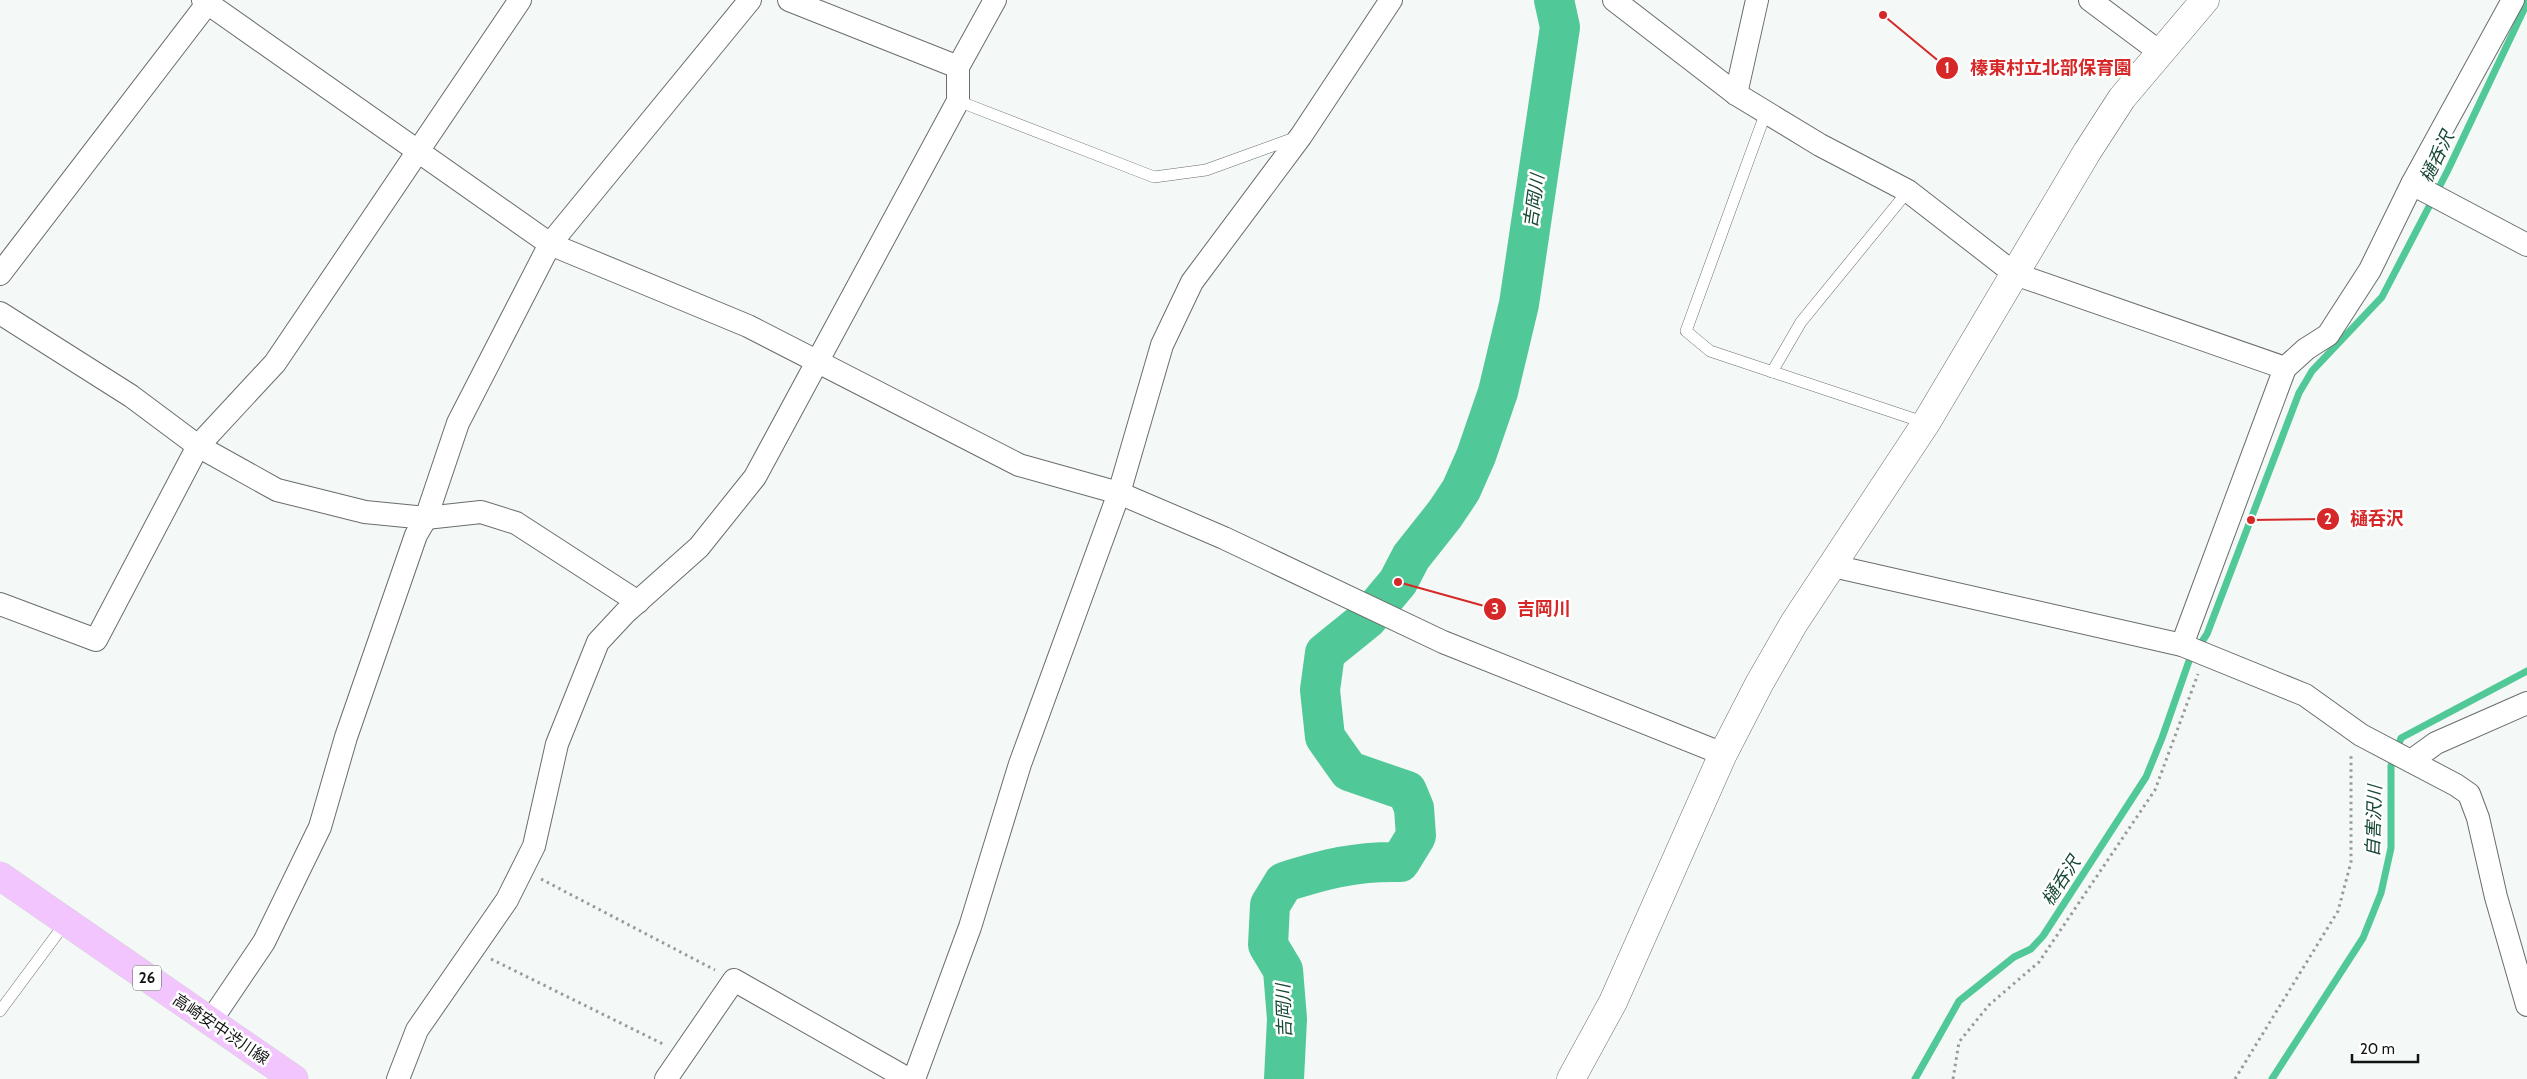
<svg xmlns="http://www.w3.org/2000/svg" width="2527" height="1079" viewBox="0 0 2527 1079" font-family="Cabin,'Noto Sans JP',sans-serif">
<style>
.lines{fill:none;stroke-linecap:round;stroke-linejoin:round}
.stream{stroke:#51c897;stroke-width:7}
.river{stroke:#51c897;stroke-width:40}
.service-casing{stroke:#696d6b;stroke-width:12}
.minor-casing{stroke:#696d6b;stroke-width:24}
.tertiary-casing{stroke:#696d6b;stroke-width:29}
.primary-casing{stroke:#d4d5d5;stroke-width:29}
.path{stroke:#989b99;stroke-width:3;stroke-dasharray:2.5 4;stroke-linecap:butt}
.service{stroke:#fff;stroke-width:11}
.minor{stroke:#fff;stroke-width:22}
.tertiary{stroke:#fff;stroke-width:28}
.primary{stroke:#f3c5fe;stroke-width:28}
.labels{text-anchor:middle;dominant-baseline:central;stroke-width:5;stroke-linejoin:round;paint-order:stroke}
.shield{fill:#fff;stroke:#595a5a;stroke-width:1}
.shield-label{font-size:15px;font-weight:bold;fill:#121413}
.street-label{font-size:16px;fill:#121413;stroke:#fff}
.water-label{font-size:18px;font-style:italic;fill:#174834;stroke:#fff}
.leader{fill:none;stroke:#d62828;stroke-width:2}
.callout-dot{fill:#d62828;stroke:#fff;stroke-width:2}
.mark-label{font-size:15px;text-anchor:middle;font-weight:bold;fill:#fff}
.callout-label{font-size:18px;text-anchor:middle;font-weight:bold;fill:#d62828;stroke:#fff;stroke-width:5;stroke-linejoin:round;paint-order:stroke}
</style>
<rect width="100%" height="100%" fill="#f4f8f6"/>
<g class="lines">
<g class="stream">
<polyline points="1915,1079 1959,1001 2014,957 2031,949 2043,936 2146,777 2162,738 2189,661 2207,634 2299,393 2312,371 2382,297 2447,172 2527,3"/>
<polyline points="2272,1079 2363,938 2381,893 2391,848 2391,766 2401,738 2527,671"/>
</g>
<path class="river" d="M1284,1079L1287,1019L1283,970L1268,945L1270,905L1284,882C1326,869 1356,861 1400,862L1416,836L1414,808L1407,791L1349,771L1325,737L1320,690L1325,653L1367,619L1398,582L1411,557L1445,514L1461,490L1476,456L1498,392L1519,304L1560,27L1554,0"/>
<defs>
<g id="service">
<polyline points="958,101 1154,177 1206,170 1297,137"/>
<polyline points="1766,112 1686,331 1710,351 1926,423"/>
<polyline points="1772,372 1801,322 1908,191"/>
<polyline points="0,1011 66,922"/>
</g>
<g id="minor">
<polyline points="203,0 550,244 748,326 1019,465 1119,493 1224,538 1443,642 1723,754"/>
<polyline points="789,0 958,67"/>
<polyline points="1614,0 1736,94 1820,145 1908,191 2015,274 2285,368 2306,349 2328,335 2370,270 2412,184 2527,245"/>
<polyline points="2090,0 2161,53"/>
<polyline points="1736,94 1757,0"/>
<polyline points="2412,184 2513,0"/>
<polyline points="0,274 210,0"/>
<polyline points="0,313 131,396 198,446 277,490 365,512 426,518 481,512 516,523 638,602"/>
<polyline points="1833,566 2182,645 2305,695 2361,735 2456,785 2469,794 2478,818 2496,897 2527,1005"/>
<polyline points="0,604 96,640 198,446 275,363 520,0"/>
<polyline points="2182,645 2285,368"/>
<polyline points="2411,761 2436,743 2527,703"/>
<polyline points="210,1022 264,942 320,827 346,737 416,535 426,518 458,423 550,244 750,0"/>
<polyline points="398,1079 417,1030 507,900 534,846 557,744 598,642 625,613 699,547 755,477 958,101 958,67 995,0"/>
<polyline points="666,1079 734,980 908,1079"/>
<polyline points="914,1079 970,927 1020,764 1119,493 1162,345 1192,282 1301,136 1391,0"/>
</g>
<polyline id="tertiary" points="1571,1079 1613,1002 1723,754 1759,684 1794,623 1926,423 2087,152 2122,98 2205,0"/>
<polyline id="primary" points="0,876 294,1079"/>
</defs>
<use href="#service" class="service-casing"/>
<use href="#minor" class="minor-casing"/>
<use href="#tertiary" class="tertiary-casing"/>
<use href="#primary" class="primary-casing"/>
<g class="path">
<polyline points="541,879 715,970"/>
<polyline points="491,959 665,1045"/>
<polyline points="1953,1079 1959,1042 1989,1005 2039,962 2155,790 2198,674"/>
<polyline points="2235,1079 2338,911 2351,862 2351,756"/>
</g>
<use href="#service" class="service"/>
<use href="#minor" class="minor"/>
<use href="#tertiary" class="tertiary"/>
<use href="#primary" class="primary"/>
</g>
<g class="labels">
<rect class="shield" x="133" y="965.5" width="28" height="25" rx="4"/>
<g class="shield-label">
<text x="147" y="978">26</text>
</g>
<g class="street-label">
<text transform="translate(221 1029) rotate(34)">高崎安中渋川線</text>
</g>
<g class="water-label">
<text transform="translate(2437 157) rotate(-64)">樋呑沢</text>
<text transform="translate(1534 201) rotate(-82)">吉岡川</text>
<text transform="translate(2374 821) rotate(-88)">自害沢川</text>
<text transform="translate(2061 881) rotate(-57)">樋呑沢</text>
<text transform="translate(1284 1011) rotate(-92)">吉岡川</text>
</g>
</g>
<path class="leader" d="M1883 15L1947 68M2251 520L2328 519M1398 582L1495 609"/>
<g class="callout-dot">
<circle cx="1883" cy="15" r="5"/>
<circle cx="2251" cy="520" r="5"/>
<circle cx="1398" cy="582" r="5"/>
<circle cx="1947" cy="68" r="12"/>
<circle cx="2328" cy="519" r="12"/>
<circle cx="1495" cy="609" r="12"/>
</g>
<g class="mark-label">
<text x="1947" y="73">1</text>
<text x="2328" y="524">2</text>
<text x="1495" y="614">3</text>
</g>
<g class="callout-label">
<text x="2051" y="74">榛東村立北部保育園</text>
<text x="2377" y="525">樋呑沢</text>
<text x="1544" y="615">吉岡川</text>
</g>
<path d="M2352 1054v8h66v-8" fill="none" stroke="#121413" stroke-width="2.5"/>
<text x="2360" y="1054" font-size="15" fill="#121413" stroke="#ffffff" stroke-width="4" paint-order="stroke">20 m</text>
</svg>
